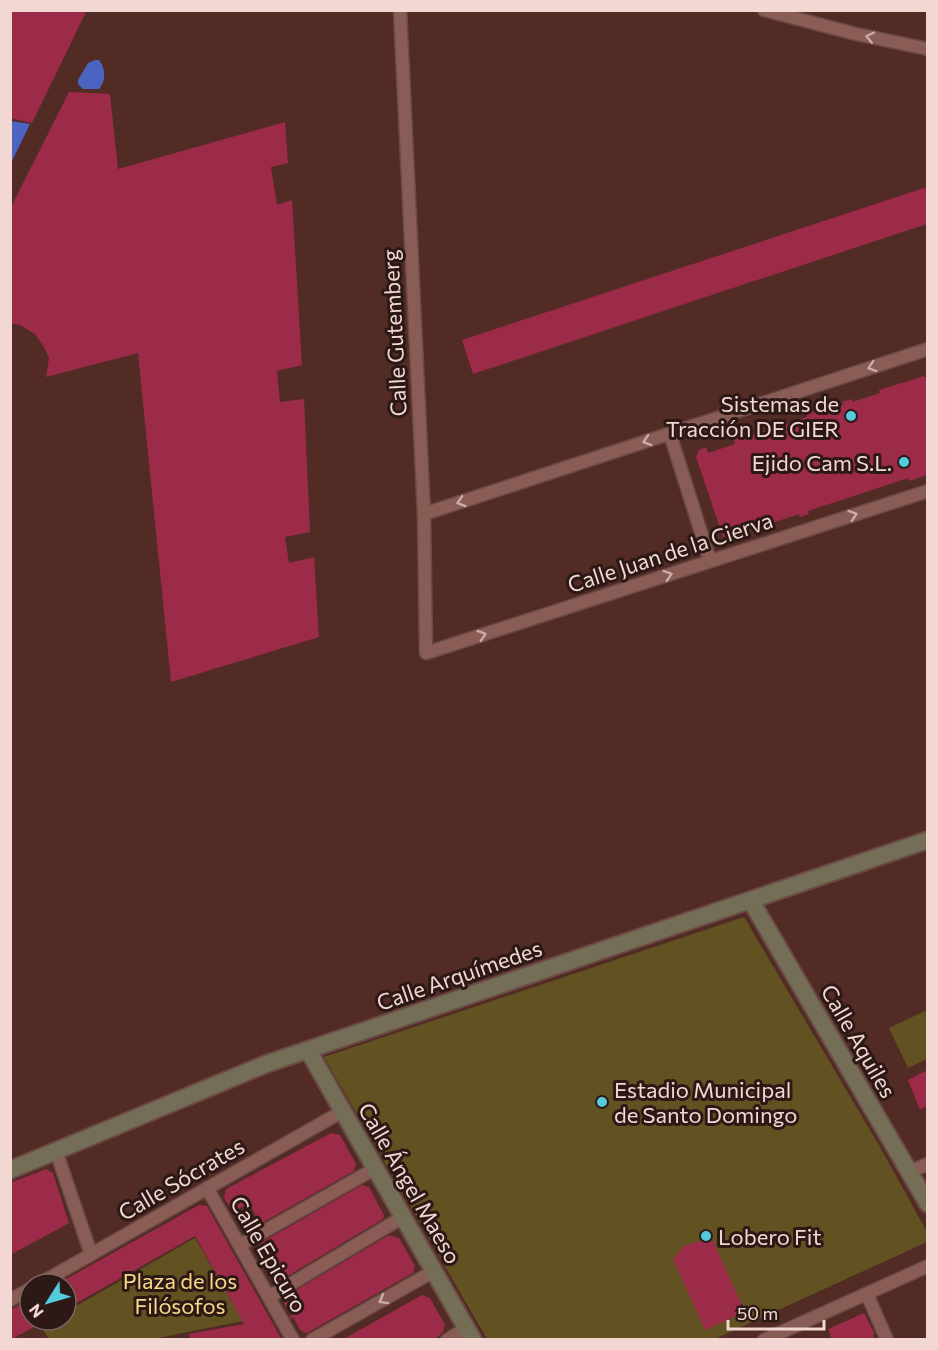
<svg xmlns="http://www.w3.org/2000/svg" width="938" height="1350" viewBox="0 0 938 1350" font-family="Commissioner,sans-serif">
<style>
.green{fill:#635221}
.water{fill:#4c64c1}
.building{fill:#9b2b48}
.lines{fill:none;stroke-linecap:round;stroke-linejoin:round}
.street-casing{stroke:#6b4944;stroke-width:15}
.secondary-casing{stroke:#6b4944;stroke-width:20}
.street{stroke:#895d55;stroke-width:12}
.secondary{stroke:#736e55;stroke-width:16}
.oneway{stroke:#cdaca6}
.poi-dot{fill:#54cadd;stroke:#2c1916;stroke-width:2}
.labels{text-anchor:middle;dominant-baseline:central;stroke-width:6;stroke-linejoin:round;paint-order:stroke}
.street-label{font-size:22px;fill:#f2d7d2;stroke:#2c1916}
.poi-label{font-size:22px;fill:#f2d7d2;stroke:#2c1916;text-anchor:end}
.park-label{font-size:22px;fill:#f8da88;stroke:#2c1916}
</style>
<rect width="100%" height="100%" fill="#522b25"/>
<g class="green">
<polygon points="744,917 880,1147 927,1232 927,1242 715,1339 487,1339 324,1057"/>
<polygon points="927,1010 927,1059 908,1068 889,1028"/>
<polygon points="195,1238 243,1321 148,1340 49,1339 41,1326 51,1320 66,1320 66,1312"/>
</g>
<g class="water">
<path d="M95,60H99C106,69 106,81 99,89H83L78,84V80L88,63Z"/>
<polygon points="11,121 30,124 11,163 10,121"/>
</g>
<g class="building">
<polygon points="10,10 87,10 32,123 10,118"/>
<polygon points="69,92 110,94 118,169 285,122 288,163 271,167 277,205 292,200 302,365 277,371 280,402 304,399 310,532 285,537 289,563 314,557 319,637 171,682 138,353 46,377 49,358 44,347 35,334 20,325 10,323 10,209"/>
<polygon points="927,187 927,224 473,374 462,340"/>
<polygon points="924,376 925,378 927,377 927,475 909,481 908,478 872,490 808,511 809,514 800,517 799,514 772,523 773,526 763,529 761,524 734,532 736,539 729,540 723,537 696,457 699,450 706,447 708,453 735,444 733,438 743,435 743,438 771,429 770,426 779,423 780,426 807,417 806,414 815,411 816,414 843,405 842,402 852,399 852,402 880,393 879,390"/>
<polygon points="927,1070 927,1106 920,1110 908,1080"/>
<polygon points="331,1133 340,1135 356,1164 354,1171 260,1224 249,1203 233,1212 224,1198 226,1189"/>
<polygon points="46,1169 53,1173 69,1223 10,1255 10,1183"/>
<polygon points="362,1185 369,1187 384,1215 383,1219 281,1280 272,1278 257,1251 259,1244"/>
<polygon points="199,1205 207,1206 282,1340 190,1340 189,1334 244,1324 195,1236 66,1309 66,1279"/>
<polygon points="389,1235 399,1238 415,1266 413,1273 307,1333 301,1331 293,1317 291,1320 289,1316 292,1316 284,1303 286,1296"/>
<polygon points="703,1240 713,1241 745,1312 705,1330 673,1259 684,1246"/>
<polygon points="422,1295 430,1298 445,1325 443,1332 439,1336 432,1340 342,1340"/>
<polygon points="30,1300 30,1320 47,1320 10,1340 10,1310"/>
<polygon points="864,1313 875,1334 873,1335 875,1340 832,1340 828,1329"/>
</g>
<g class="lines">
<defs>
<g id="street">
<polyline points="400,10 424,514 426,653 928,491"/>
<polyline points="764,10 856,34 928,49"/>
<polyline points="670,434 710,561"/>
<polyline points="424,514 928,349"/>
<polyline points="56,1151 91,1254"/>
<polyline points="909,1172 928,1164"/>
<polyline points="207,1188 293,1340"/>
<polyline points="240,1245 376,1168"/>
<polyline points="39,1284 343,1111"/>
<polyline points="867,1294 887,1340"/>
<polyline points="269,1297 403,1217"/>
<polyline points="10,1300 30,1289"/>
<polyline points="312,1340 434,1271"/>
<polyline points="447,1340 466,1328"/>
<polyline points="764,1340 928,1266"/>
</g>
<g id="secondary">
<polyline points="751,901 928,1204"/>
<polyline points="308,1050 473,1340"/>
<polyline points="10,1170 266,1064 928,840"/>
</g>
</defs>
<use href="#street" class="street-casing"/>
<use href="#secondary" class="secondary-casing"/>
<use href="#street" class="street"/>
<use href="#secondary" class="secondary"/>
</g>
<defs><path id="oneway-chevron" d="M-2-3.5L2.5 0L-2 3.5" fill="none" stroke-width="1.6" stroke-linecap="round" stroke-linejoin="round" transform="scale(1.5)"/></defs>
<g class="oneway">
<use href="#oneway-chevron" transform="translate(870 37) rotate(-168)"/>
<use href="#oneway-chevron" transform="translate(872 367) rotate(162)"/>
<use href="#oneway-chevron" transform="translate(647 441) rotate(162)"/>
<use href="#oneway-chevron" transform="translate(461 502) rotate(162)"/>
<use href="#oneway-chevron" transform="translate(853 515) rotate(-18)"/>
<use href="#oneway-chevron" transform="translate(668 575) rotate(-18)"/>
<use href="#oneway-chevron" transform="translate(482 635) rotate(-18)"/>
<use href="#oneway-chevron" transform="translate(383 1300) rotate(151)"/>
</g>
<g class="poi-dot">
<circle cx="851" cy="416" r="6"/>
<circle cx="904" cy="462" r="6"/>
<circle cx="602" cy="1102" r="6"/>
<circle cx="706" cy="1236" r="6"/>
</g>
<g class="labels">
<g class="street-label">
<text transform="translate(394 333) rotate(-93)">Calle Gutemberg</text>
<text transform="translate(670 552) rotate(-18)">Calle Juan de la Cierva</text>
<text transform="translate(459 975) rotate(-19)">Calle Arquímedes</text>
<text transform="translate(859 1041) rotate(60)">Calle Aquiles</text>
<text transform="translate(181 1179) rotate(-30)">Calle Sócrates</text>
<text transform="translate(410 1183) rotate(60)">Calle Ángel Maeso</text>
<text transform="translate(269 1254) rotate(60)">Calle Epicuro</text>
</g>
<g class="poi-label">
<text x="839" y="403">Sistemas de<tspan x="839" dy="25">Tracción DE GIER</tspan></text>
<text x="892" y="462">Ejido Cam S.L.</text>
<text x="614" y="1089" text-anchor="start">Estadio Municipal<tspan x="614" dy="25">de Santo Domingo</tspan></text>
<text x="718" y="1236" text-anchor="start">Lobero Fit</text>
</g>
<g class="park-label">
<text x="180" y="1280">Plaza de los<tspan x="180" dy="25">Filósofos</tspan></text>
</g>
</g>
<rect width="938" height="1350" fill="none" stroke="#f2d7d2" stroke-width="24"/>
<g transform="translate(48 1302) rotate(233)"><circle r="28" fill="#2c1916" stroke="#7b6561" stroke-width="1.5"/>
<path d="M0-4.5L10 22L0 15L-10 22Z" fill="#54cadd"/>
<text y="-9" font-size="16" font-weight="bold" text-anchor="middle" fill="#f2d7d2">N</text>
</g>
<path d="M728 1320v9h96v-9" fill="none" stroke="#f2d7d2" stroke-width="3"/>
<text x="737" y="1320" font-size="18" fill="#f2d7d2" stroke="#2c1916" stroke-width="4.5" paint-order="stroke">50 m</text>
</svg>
